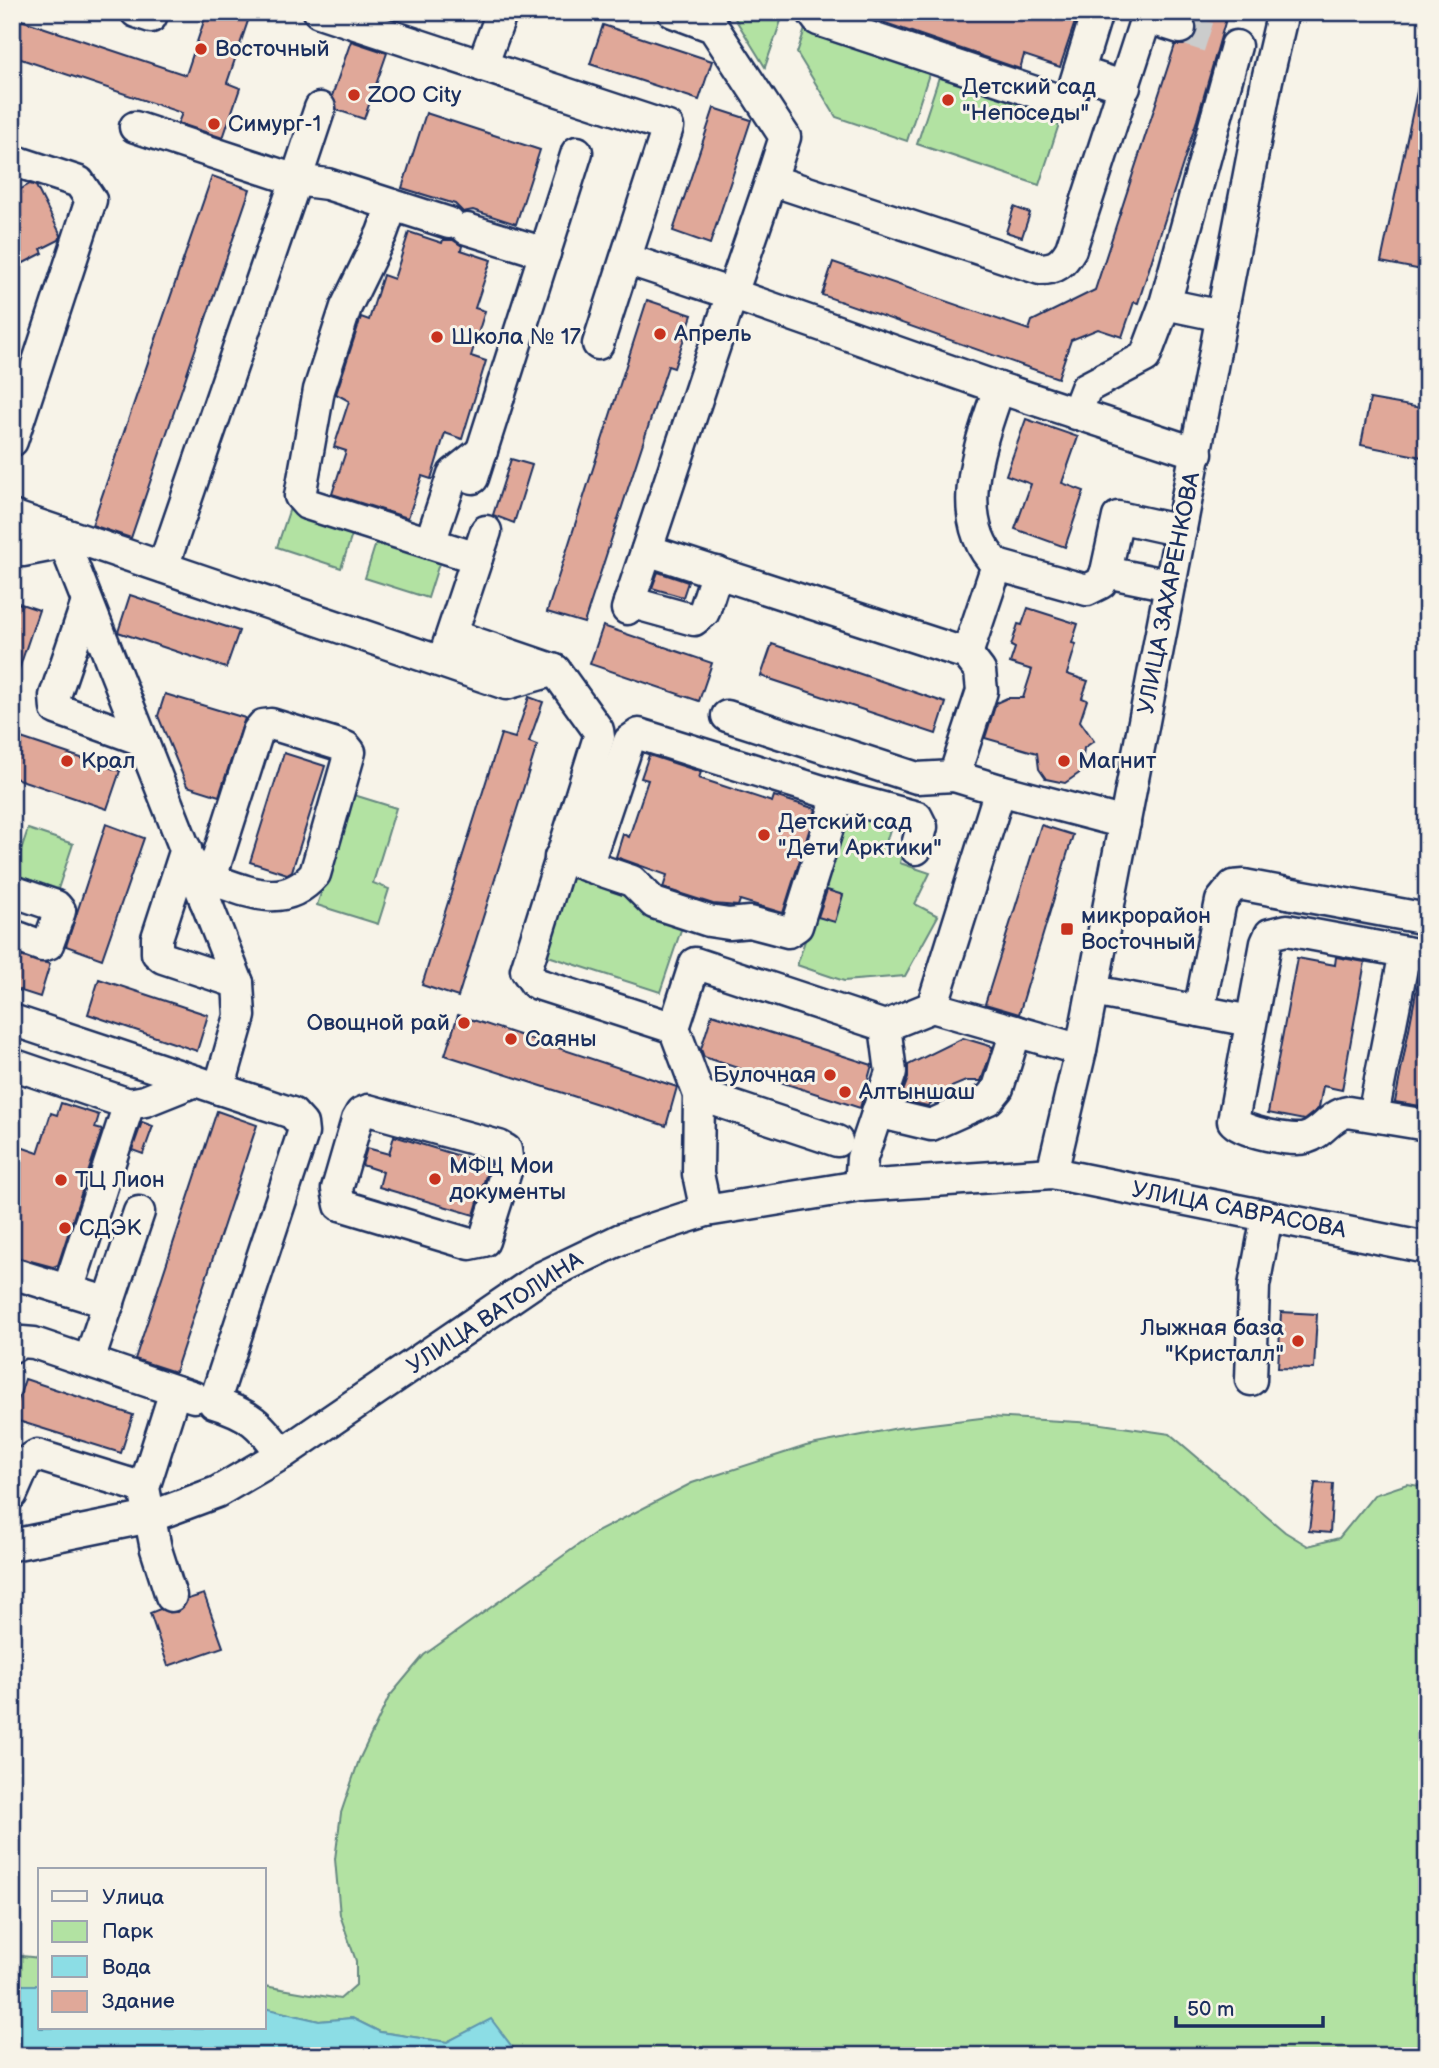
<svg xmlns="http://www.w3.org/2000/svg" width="1439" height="2068" viewBox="0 0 1439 2068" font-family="'Balsamiq Sans',sans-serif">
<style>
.green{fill:#b2e2a2;stroke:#668880;stroke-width:2}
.water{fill:#8cdde5;stroke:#5f97af;stroke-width:2}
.building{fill:#e0a899;stroke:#1b2f5e;stroke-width:2}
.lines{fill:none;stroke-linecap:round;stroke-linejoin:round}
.minor-tunnel{stroke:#cbcccc;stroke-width:30;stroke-dasharray:30 15;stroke-linecap:butt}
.minor-casing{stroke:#1b2f5e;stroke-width:35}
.minor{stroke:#f7f3e8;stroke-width:30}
.poi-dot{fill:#c8321e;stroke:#f7f3e8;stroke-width:2.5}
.labels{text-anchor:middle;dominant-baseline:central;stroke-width:6;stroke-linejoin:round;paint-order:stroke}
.poi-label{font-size:23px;fill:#1b2f5e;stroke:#f7f3e8;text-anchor:start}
.street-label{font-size:23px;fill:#1b2f5e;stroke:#f7f3e8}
</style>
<rect width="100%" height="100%" fill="#f7f3e8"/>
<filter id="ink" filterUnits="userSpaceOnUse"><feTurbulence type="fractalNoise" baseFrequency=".0143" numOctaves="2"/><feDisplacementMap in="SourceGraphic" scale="14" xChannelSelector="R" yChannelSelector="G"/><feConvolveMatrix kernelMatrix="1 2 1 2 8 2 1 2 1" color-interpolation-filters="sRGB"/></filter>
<g filter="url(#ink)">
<!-- green -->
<g class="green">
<path d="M731,12H784L765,67Z"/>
<path d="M806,26L931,68L907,141L836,117L797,53Z"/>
<path d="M941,71L1063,112L1039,185L917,144Z"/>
<path d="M291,505L355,526L341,568L277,547Z"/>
<path d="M379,533L442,554L428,598L365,578Z"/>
<path d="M354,795L396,808L373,883L389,889L378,924L317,905Z"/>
<path d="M848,810L892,823L884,849L902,854L900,863L930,873L915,904L938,916L905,976L844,981L797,965Z"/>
<path d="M28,829L73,844L58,889L13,874Z"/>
<path d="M569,874L599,876L682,927L660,992L542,954Z"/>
<path d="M989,1417L1095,1423L1170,1434L1285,1532L1308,1546L1339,1538L1374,1495L1407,1484L1427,1487V2056H519L491,2020L447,2042L380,2032L352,2018L319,2021L264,2008V1986L340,1999L356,1985V1961L340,1915L335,1859L341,1813L359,1760L389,1697L424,1655L595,1533L692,1483L806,1446L898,1428Z"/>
<path d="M12,1955L40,1958V1985H12Z"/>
</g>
<!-- water -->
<path class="water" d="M12,1985H40V2028H264V2008L319,2021L352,2018L380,2032L447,2042L491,2019L519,2056H12Z"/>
<!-- building -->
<g class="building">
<path d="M207,12H251L227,83L240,88L223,138L178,123L182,113L12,56V17L186,75Z"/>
<path d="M853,12H1065L1077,16L1060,67L1024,55L1020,69Z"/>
<path d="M1189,12H1228L1197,120L1138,303L1134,302L1122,337L1098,329L1071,340L1058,378L822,295L833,262L1029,330L1032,321L1095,290L1175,45H1184L1196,34L1197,24Z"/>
<path d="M603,25L712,61L699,100L590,64Z"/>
<path d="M351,41L387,53L364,119L337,110L332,96Z"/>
<path d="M1420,77L1427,78V271L1381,262Z"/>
<path d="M714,108L751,120L710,244L673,231Z"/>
<path d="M426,113L540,150L516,224L473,210L463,212L455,204L402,188Z"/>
<path d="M212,176L250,189L131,538L92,525Z"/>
<path d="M30,184L36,186L61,235L59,240L41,249L43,253L12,269V194Z"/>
<path d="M1014,207L1030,213L1022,237L1006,232Z"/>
<path d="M409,232L442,243L443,240H453L462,246L461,250L491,260L475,308L485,311L471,356L486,361L462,439L445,433L431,479L422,476L408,518L332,494L346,451L334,447L349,401L336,394L361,317L369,320L383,275L394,279Z"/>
<path d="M647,300L692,315L674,368L668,366L584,623L547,612Z"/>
<path d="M1370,399L1427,409V458L1361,445Z"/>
<path d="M1026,419L1078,437L1062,483L1084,491L1065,547L1015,529L1031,484L1006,475Z"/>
<path d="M511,459L532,465L514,523L493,515Z"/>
<path d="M658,572L688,582L683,597L652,588Z"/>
<path d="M130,595L239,631L226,668L118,632Z"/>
<path d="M12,601L39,610L15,681H12Z"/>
<path d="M1028,608L1078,624L1072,643L1076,644L1067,674L1088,681L1082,698L1087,700L1080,721L1094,741L1084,748L1081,772L1065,783L1046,779L1039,769L1037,753L985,738L996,703L1007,698H1023L1032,670L1010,663L1015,648L1011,646L1018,624L1022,625Z"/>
<path d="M603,626L712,663L699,701L590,664Z"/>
<path d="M772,644L946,703L936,734L761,676Z"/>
<path d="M165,694L245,718L219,796L187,786L158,716Z"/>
<path d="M529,697L543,702L529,742L537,745L458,997L422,985L501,734L515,738Z"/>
<path d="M12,735L120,771L107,809L12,777Z"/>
<path d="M284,753L325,766L292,871L287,874L250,862Z"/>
<path d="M649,755L701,772L699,778L772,802L774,796L816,809L783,913L740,900L738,906L713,904L663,888L667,875L616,857L623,834L629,837L648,780L641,778Z"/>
<path d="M106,824L144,838L102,959L66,946Z"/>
<path d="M1041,825L1073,835L1019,1014L985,1004Z"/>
<path d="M827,890L843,895L835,922L818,917Z"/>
<path d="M12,954L50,964L40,997L12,988Z"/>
<path d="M1336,957L1365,962L1342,1090L1323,1086L1319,1108L1304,1120L1268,1113L1297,958L1335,965Z"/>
<path d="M1419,977L1427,978V1107L1395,1102Z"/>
<path d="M99,979L208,1015L197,1051L88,1014Z"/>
<path d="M712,1014L872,1065L860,1108L704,1057L701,1049Z"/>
<path d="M458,1015L677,1087L666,1126L445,1055Z"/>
<path d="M963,1038L993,1047L981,1081H966L944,1090L928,1106L900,1100L908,1078V1065Z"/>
<path d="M61,1103L99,1115L95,1128L102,1130L58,1265L53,1267L12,1256V1144L38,1153L51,1113L57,1115Z"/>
<path d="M217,1111L257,1125L175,1372L135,1359Z"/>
<path d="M142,1122L153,1126L143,1154L132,1150Z"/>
<path d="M394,1136L473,1160L474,1157L490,1162L474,1215L379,1187L383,1172L362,1165L367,1148L389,1154Z"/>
<path d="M1281,1312L1317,1314L1314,1369L1278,1368Z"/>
<path d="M25,1379L133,1415L121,1453L12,1419Z"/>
<path d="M1315,1483L1333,1484L1330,1533L1309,1531Z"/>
<path d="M204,1594L223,1647L168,1666L150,1613L160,1609L177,1612L188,1599Z"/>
</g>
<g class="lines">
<!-- minor-tunnel -->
<path class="minor-tunnel" d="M1180,28L1223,42"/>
<defs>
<g id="minor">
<path d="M136,12L151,17L153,12"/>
<path d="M319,12L668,127L598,344"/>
<path d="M673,12L713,27L785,137L771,180"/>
<path d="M812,12L818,20L1059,100L1069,96L1073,90L1097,12"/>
<path d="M1148,18L1180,28"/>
<path d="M482,66L502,12"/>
<path d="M1079,72L1125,87"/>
<path d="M135,127L296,180L320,108"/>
<path d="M12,160L79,182L91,200L12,441"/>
<path d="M392,205L382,233L346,307L319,390L300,496L307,504L477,558"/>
<path d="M467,229L545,253"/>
<path d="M626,259L732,294L771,180L1040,269C1056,269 1063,263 1071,249L1148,12"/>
<path d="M1165,304L1236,46"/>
<path d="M1076,414L1086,388L1145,357L1165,304L1222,316"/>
<path d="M473,478L577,152"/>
<path d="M12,516L506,684L555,670"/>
<path d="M60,532L238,983L240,1016L219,1089"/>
<path d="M430,543L453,474L482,451"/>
<path d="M12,550L23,551L64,543"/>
<path d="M647,550L967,654L980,671L982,691L954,776L1000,790"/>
<path d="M997,565C950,519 981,441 999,388"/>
<path d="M163,567L296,180L327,184L449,223"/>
<path d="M1106,572L1118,517L1181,531"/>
<path d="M87,602L55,696L56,709L142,740"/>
<path d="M629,602L694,620L704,612L717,572"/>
<path d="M627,609L732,294L999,388L1197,453"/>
<path d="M452,635L555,670L598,730L599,737L526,970L535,983L674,1028L699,1095L698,1174L706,1211"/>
<path d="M445,654L486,531"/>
<path d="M967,654L997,565L1087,590L1101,583L1106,572L1170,585"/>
<path d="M727,716L917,778L954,776"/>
<path d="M838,796L917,817L922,827L916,849"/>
<path d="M186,849L157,938V953L163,958L238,983"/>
<path d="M560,857L570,860L632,881L654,903L709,921L729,924L750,922L788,932L797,926L838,796L639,734L629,741L587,866"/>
<path d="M195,874C239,886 280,915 315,874L350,752L346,747L271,724L263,725L258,731L211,878L205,900"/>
<path d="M12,891L56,906L60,911L48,944L42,946L12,935"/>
<path d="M1427,956L1287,930L1270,934L1266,943L1233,1121C1241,1132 1293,1142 1306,1138C1323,1133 1330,1115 1348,1112L1427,1125"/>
<path d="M1093,991L1199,1011L1221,901L1233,886L1244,885L1427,919"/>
<path d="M932,1007L1081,1050"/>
<path d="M1199,1011L1250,1021"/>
<path d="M12,1020L292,1113L302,1124L303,1133L214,1403C250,1414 260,1424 282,1454"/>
<path d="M674,1028L695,963L885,1026L932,1007L1000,790L1125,823"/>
<path d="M12,1064L129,1104L145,1101L195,1081"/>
<path d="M699,1095L837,1141"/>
<path d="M368,1110L499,1146L506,1150L508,1165L484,1241L470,1244L340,1205L337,1189L357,1120L361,1113Z"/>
<path d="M877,1112L931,1125L989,1099L998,1088L1016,1031"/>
<path d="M1373,1115L1405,952"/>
<path d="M1052,1173L1081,1050L1267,80L1283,12"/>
<path d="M860,1186L862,1158L891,1072L885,1026"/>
<path d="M12,1273L109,1303"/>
<path d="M68,1290L129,1104"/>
<path d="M12,1347L22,1342L34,1343L194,1397"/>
<path d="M89,1361L139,1212"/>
<path d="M1251,1380L1254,1286L1267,1216"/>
<path d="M12,1494L26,1462L37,1455L144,1488"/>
<path d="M12,1545L150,1517L217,1492L282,1454L540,1278L621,1239L706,1211L860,1186L1052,1173L1427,1248"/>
<path d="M171,1596L156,1549L144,1488L175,1391"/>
</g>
</defs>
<!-- minor casing -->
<use href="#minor" class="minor-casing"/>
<!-- minor -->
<use href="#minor" class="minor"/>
</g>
</g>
<!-- markers -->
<g class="poi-dot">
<circle cx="201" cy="49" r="7"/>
<circle cx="354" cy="95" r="7"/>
<circle cx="948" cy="100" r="7"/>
<circle cx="214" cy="124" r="7"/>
<circle cx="660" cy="334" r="7"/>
<circle cx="437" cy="337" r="7"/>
<circle cx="67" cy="761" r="7"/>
<circle cx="1064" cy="761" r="7"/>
<circle cx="764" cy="835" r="7"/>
<rect x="1060" y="922" width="14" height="14" rx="3.5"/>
<circle cx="464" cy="1023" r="7"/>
<circle cx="511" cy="1039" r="7"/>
<circle cx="830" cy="1075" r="7"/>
<circle cx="845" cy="1092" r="7"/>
<circle cx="435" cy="1179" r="7"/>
<circle cx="61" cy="1180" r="7"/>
<circle cx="65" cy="1228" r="7"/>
<circle cx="1298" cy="1341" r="7"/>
</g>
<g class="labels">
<!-- poi labels -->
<g class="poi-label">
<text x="215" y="49">Восточный</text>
<text x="962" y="87">Детский сад<tspan x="962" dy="26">"Непоседы"</tspan></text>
<text x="368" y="95">ZOO City</text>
<text x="228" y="124">Симург-1</text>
<text x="674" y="334">Апрель</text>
<text x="451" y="337">Школа № 17</text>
<text x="81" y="761">Крал</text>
<text x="1078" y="761">Магнит</text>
<text x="778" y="822">Детский сад<tspan x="778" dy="26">"Дети Арктики"</tspan></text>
<text x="1081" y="916">микрорайон<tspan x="1081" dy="26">Восточный</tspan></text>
<text x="450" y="1023" text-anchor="end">Овощной рай</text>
<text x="525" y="1039">Саяны</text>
<text x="816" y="1075" text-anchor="end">Булочная</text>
<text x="859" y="1092">Алтыншаш</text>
<text x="449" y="1166">МФЦ Мои<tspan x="449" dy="26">документы</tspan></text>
<text x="75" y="1180">ТЦ Лион</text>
<text x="79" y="1228">СДЭК</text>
<text x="1284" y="1328" text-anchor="end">Лыжная база<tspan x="1284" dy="26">"Кристалл"</tspan></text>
</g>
<!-- street labels -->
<g class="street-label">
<text transform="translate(1169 593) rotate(-79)">УЛИЦА ЗАХАРЕНКОВА</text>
<text transform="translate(1239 1210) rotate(11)">УЛИЦА САВРАСОВА</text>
<text transform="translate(495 1313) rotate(-33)">УЛИЦА ВАТОЛИНА</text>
</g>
</g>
<!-- margin -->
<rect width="1439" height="2068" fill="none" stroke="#f7f3e8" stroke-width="42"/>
<rect x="21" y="21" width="1397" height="2026" fill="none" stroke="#1b2f5e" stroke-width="2.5" filter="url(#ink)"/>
<!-- legend -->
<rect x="38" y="1868" width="228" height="161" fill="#f7f3e8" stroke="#9fa5b1" stroke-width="2"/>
<rect x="52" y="1891" width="35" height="10" fill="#f7f3e8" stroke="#9fa5b1" stroke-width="2"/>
<text x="102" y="1904" font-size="21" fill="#1b2f5e">Улица</text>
<rect x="52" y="1921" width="35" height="21" fill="#b2e2a2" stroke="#9fa5b1" stroke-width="2"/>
<text x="102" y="1938" font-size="21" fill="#1b2f5e">Парк</text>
<rect x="52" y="1956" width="35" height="21" fill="#8cdde5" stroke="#9fa5b1" stroke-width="2"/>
<text x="102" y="1974" font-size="21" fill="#1b2f5e">Вода</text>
<rect x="52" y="1991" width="35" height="21" fill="#e0a899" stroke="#9fa5b1" stroke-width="2"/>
<text x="102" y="2008" font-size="21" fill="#1b2f5e">Здание</text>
<!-- scale -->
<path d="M1176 2016v10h147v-10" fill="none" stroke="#1b2f5e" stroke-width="3.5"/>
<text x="1187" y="2016" font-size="21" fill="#1b2f5e" stroke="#f7f3e8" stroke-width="5" paint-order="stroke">50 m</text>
</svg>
